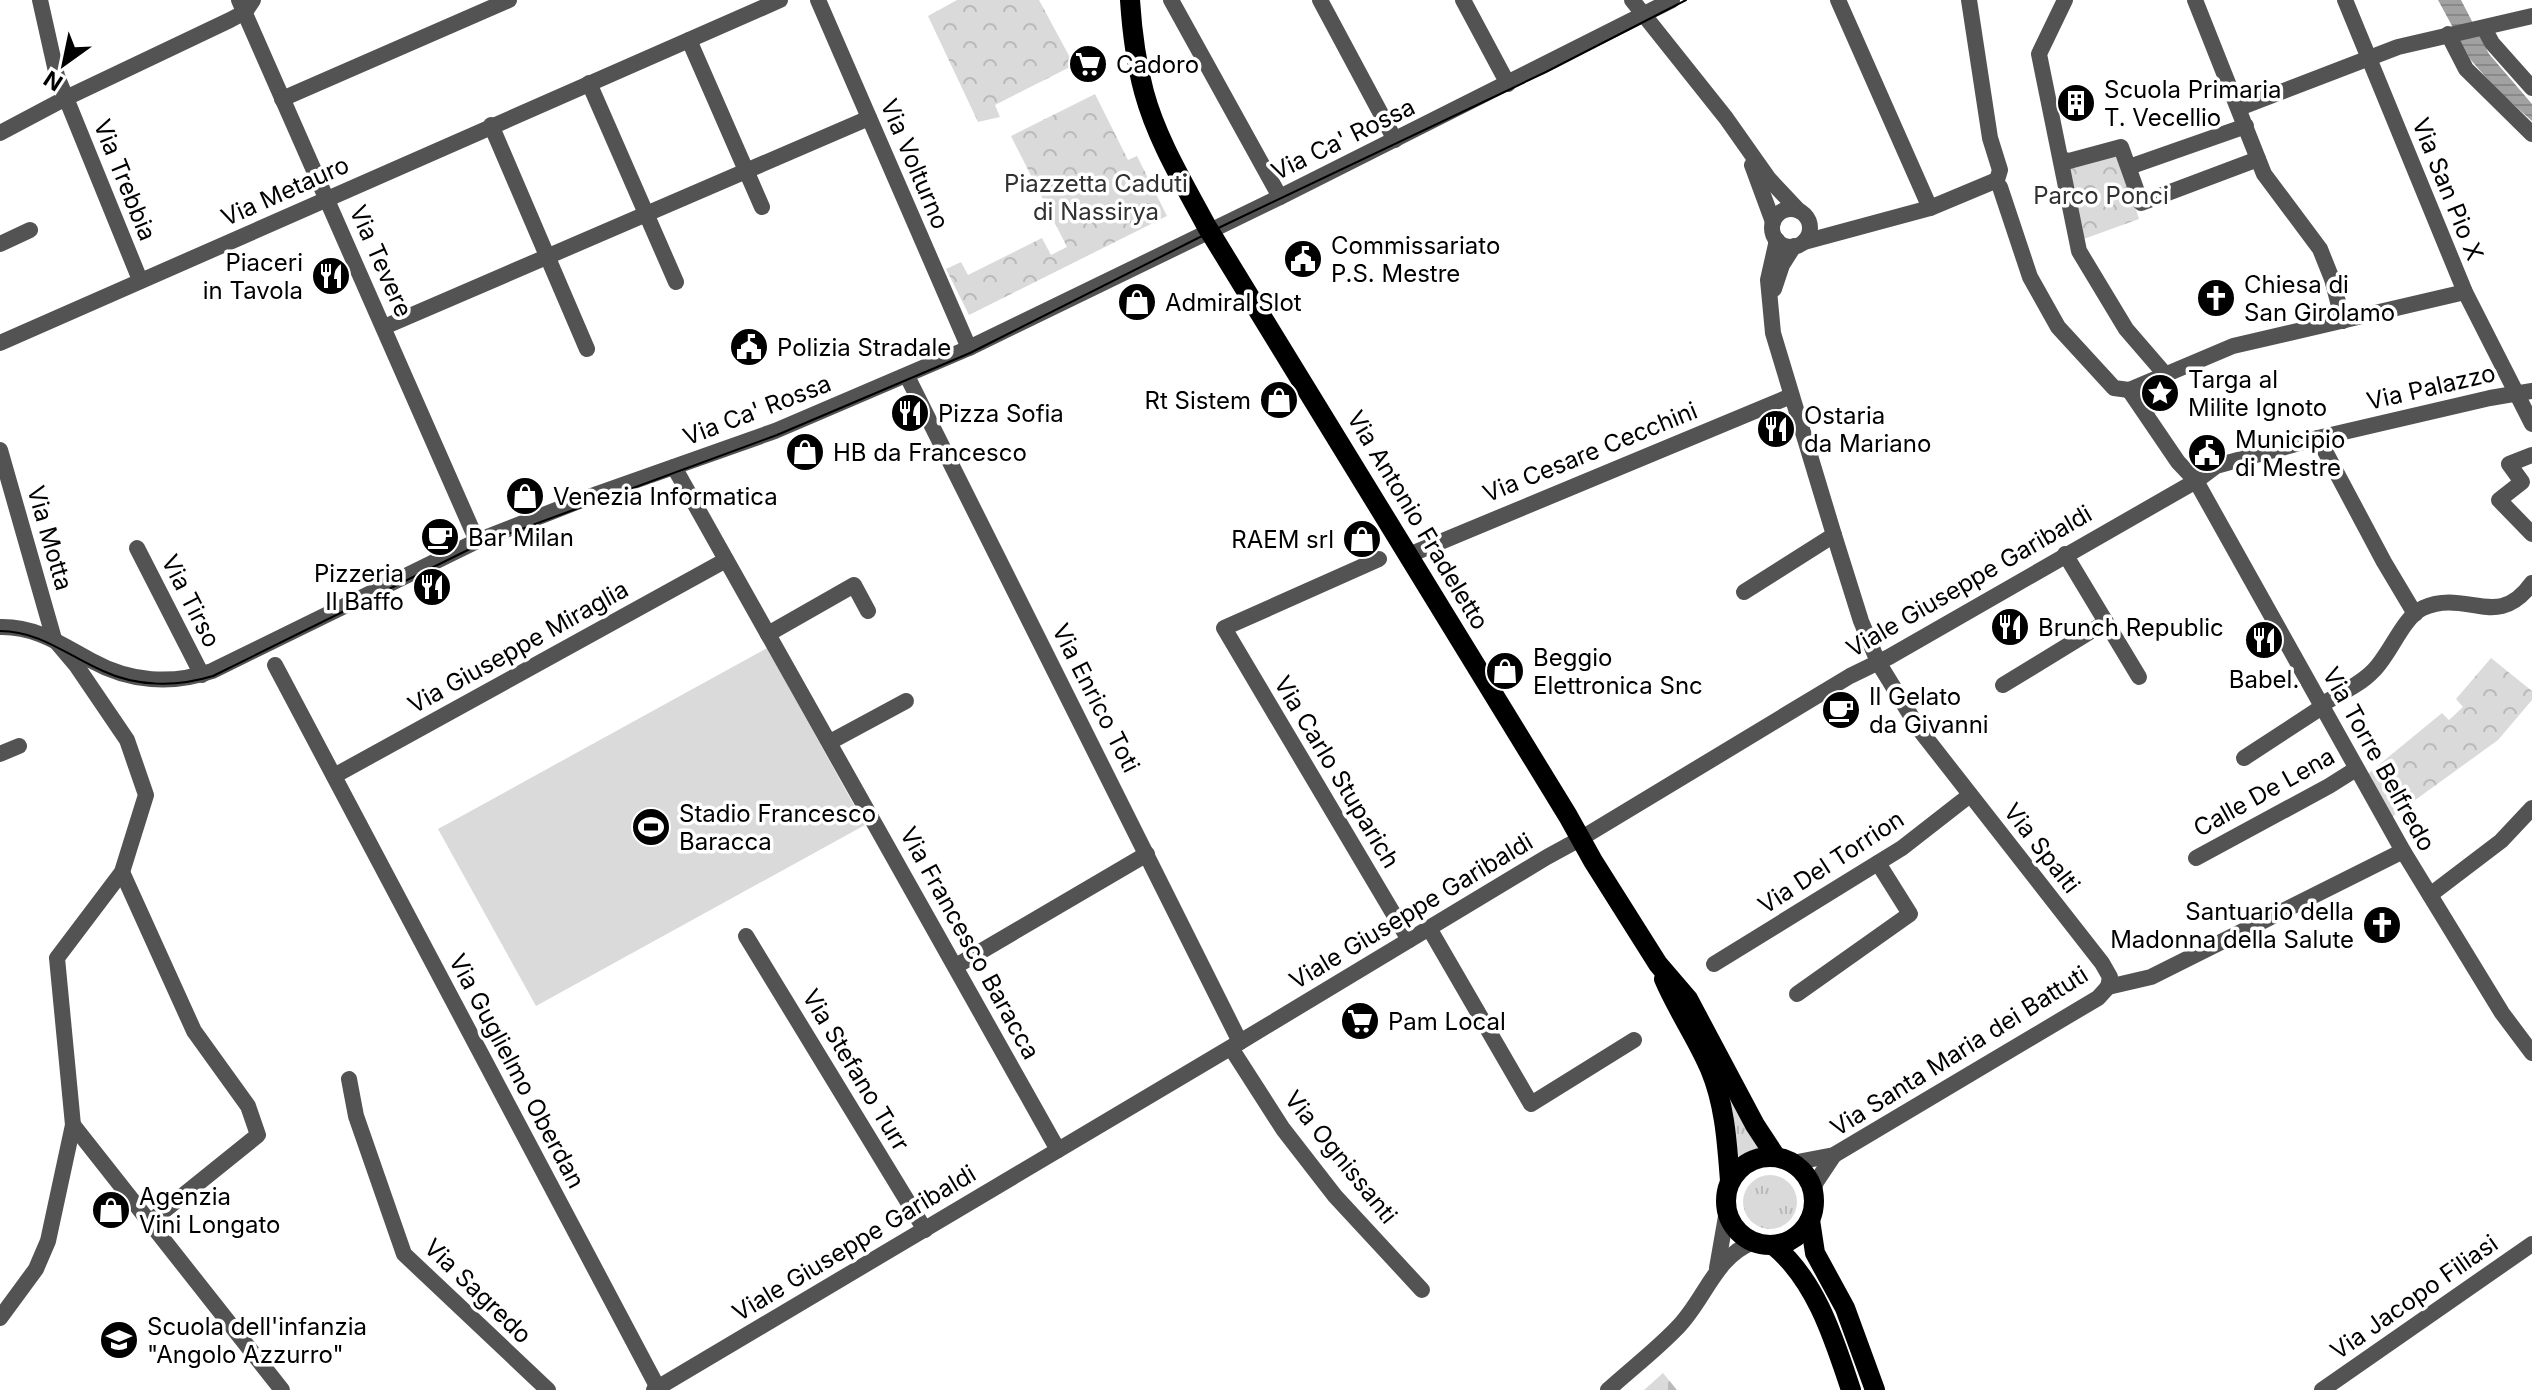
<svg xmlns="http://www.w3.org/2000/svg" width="2532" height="1390" viewBox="0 0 2532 1390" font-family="Inter,sans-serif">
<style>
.grass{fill:url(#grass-tufts)}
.cemetery{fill:url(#cemetery-stones)}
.park{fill:url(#park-crowns)}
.garden{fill:#dadada}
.water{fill:url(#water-rules)}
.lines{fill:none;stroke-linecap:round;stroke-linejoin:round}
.minor{stroke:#535353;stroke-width:16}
.major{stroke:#000;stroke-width:20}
.tram{stroke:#000;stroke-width:2}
.labels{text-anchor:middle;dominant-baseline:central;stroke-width:7;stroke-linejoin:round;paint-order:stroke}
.poi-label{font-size:24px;fill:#000;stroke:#fff;text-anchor:start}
.street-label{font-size:24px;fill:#000;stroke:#fff}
.park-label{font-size:24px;fill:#313131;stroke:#fff}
</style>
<defs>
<pattern id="grass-tufts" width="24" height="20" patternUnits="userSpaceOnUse" patternTransform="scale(2)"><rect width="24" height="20" fill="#dadada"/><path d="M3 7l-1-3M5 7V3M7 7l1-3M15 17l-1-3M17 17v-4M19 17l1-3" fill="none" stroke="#b9b9b9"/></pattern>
<pattern id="cemetery-stones" width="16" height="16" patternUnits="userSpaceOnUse" patternTransform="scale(2)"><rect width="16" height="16" fill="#dadada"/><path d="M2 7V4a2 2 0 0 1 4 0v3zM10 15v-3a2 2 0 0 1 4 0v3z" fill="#b9b9b9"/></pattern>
<pattern id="park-crowns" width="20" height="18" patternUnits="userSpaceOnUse" patternTransform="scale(2)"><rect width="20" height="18" fill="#dadada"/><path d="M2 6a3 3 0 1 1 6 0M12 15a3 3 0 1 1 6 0" fill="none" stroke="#b9b9b9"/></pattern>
<pattern id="water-rules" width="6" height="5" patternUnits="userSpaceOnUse" patternTransform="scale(2)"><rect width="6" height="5" fill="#a1a1a1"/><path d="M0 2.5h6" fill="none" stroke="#898989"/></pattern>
</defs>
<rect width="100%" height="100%" fill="#fff"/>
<!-- grass -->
<g class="grass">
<path d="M1726,1091L1762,1150L1751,1151L1739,1159Z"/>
<circle cx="1770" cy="1202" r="27"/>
</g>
<!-- cemetery -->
<path class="cemetery" d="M1663,1373L1677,1390H1644Z"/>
<!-- park -->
<g class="park">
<path d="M957,0H1039L1074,65L995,105L1000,117L978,122L928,16Z"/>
<path d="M1095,94L1128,160L1137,156L1167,216L969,315L946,269L961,262L968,275L1042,238L1051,255L1067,247L1011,136Z"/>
<path d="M2117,153L2139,219L2081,240L2066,167Z"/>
<path d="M2164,387L2169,405L2155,414L2143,395Z"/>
<path d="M2491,658L2532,691V700L2498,740L2389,819L2364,777L2442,713L2449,720L2463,707L2456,699Z"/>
</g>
<!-- garden -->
<path class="garden" d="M767,648L865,825L536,1006L438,829Z"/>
<!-- water -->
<path class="water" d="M2438,0H2461L2489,54L2532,104V121L2496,89L2470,59Z"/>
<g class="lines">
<!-- minor -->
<g class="minor">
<path d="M239,0L477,541"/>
<path d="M818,0L969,348"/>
<path d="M1171,0L1280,197"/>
<path d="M1320,0L1395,140"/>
<path d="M1463,0L1508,84"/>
<path d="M1632,0L1726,118L1769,179L1799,211"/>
<path d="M1838,0L1930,208"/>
<path d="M2065,0L2039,54L2079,251L2126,329L2164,373"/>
<path d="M2195,0L2264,174L2320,249L2332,279L2343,321"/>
<path d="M2345,0L2465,292L2532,424"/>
<path d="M2484,28L2492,43L2532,88"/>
<path d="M2448,34L2466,69L2532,134"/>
<path d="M689,40L762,207"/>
<path d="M589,83L676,282"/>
<path d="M282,99L509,0"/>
<path d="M2239,108L2398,47L2532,16"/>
<path d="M491,125L587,349"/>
<path d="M0,133L66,98L57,76L40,0"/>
<path d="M2061,159L2069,161L2121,147L2141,203L2258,159"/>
<path d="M1752,165L1773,222"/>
<path d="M2129,167L2246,126"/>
<path d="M2000,187L2030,277L2058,327L2114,388L2129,390"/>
<circle cx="1791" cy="228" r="19"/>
<path d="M1777,240L1768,280L1773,333L1834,535L1861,621L1878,662L1919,729L2102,963L2110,977L2108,987"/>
<path d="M1804,242L1930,208L1997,180L2000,170L1990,138L1969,0"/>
<path d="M0,244L30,230"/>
<path d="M140,280L66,98L230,20L245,12L253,0"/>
<path d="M1774,289L1782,265L1794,246"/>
<path d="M384,327L869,118"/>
<path d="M0,343L780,0"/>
<path d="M907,376L1240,1042"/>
<path d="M2129,390L2178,462L2196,481L2403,851L2502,1013L2532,1053"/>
<path d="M2129,390L2233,346L2465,292"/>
<path d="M2318,438L2384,562L2415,614"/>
<path d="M0,450L54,639L76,665L127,740L146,795L122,872L57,958L73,1125L48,1241L36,1269L0,1318"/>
<path d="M2532,455L2509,464L2522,482L2499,500L2532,534"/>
<path d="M674,467L1058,1150"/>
<path d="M137,548L202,675"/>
<path d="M2065,554L2139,677"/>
<path d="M1409,555L1791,396"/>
<path d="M1379,559L1224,628L1409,940"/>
<path d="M1744,592L1834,535"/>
<path d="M0,627C36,626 62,645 92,661C130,682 172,685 212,671L477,541L597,494L775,431L969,348L1280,197L1672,0"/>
<path d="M768,634L854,585L868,611"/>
<path d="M275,665L658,1388"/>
<path d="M2003,685L2106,622"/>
<path d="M2321,705C2337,695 2360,685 2373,671C2390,655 2403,617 2423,608C2467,588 2497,632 2532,583"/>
<path d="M830,742L906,701"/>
<path d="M0,754L19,746"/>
<path d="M2244,758L2322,707"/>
<path d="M334,776L726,560"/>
<path d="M2196,858L2329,786L2356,769"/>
<path d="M122,872L194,1031L248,1106L258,1135L150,1222"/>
<path d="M2430,895L2501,841L2532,808"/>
<path d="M1429,928L1531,1104L1634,1040"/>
<path d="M746,936L925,1230"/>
<path d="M1714,964L1902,848L1970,795"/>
<path d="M956,966L1147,854"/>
<path d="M2108,987L2151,977L2403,851"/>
<path d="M1797,994L1910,914L1878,863"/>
<path d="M1231,1048L1283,1129L1335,1196L1422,1290"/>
<path d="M349,1079L356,1116L404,1254L548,1390"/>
<path d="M73,1125L282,1390"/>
<path d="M1792,1163L1834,1155L2098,998L2108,987"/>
<path d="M1813,1193L1816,1182L1834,1155"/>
<path d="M1717,1268L1727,1211"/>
<path d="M654,1390L1240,1042L1547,857L1580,839L1850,676L1889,657L2196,481L2216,466L2318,438L2490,398L2532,391"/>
<path d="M1608,1390C1631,1369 1656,1350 1677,1328C1705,1300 1715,1256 1754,1242"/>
<path d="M2322,1390L2532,1244"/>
</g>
<!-- major -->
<g class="major">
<path d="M1130,0C1132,31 1136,62 1144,92C1157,140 1184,184 1207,227L1568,816L1593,861L1658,964L1688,999L1755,1125L1776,1157"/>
<path d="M1664,979C1677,1010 1697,1038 1710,1069C1725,1105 1727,1143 1730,1181"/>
<circle cx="1770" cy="1201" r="44"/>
<path d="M1810,1220L1815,1253L1845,1308L1875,1390"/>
<path d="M1773,1245C1816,1280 1834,1339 1851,1390"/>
</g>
<!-- tram -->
<path class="tram" d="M0,631C40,631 68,656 103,671C137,687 177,687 213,676L478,545L777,435L970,353L1210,232L1546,72L1686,0"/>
</g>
<!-- icons -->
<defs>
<symbol id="supermarket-disc" viewBox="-11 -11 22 22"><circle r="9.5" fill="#000" stroke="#fff"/><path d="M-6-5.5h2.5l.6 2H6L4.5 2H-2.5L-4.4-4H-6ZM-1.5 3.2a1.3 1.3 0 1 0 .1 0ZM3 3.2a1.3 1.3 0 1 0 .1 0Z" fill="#fff"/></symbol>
<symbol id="building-disc" viewBox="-11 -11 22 22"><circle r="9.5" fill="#000" stroke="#fff"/><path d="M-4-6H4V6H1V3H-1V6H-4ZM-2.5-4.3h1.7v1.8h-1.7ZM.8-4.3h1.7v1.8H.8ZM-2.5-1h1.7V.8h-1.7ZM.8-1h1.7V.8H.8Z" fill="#fff"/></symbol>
<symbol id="civic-disc" viewBox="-11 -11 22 22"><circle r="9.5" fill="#000" stroke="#fff"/><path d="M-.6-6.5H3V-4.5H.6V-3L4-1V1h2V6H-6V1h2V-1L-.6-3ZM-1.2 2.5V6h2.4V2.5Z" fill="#fff"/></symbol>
<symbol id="restaurant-disc" viewBox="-11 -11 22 22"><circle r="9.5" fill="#000" stroke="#fff"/><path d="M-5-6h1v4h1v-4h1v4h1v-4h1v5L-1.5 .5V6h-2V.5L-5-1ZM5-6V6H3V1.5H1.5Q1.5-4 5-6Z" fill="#fff"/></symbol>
<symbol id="church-disc" viewBox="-11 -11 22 22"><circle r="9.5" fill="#000" stroke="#fff"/><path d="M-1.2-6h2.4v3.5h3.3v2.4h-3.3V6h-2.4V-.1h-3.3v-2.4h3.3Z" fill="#fff"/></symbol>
<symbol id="shop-disc" viewBox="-11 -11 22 22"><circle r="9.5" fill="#000" stroke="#fff"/><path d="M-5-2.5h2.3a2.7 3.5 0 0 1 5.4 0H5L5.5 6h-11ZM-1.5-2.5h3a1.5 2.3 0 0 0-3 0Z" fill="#fff"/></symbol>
<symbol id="sight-disc" viewBox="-11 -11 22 22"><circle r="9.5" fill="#000" stroke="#fff"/><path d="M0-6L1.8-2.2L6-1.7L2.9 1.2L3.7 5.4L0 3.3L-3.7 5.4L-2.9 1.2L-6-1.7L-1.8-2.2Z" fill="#fff"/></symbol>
<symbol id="cafe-disc" viewBox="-11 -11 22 22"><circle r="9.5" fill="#000" stroke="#fff"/><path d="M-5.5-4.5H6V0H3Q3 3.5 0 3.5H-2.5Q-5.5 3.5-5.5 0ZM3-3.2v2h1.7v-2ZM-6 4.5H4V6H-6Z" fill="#fff"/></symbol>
<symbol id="stadium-disc" viewBox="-11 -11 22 22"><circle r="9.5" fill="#000" stroke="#fff"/><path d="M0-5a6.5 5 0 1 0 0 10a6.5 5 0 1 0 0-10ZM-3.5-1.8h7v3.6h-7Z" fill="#fff"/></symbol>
<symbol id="school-disc" viewBox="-11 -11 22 22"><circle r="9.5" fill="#000" stroke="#fff"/><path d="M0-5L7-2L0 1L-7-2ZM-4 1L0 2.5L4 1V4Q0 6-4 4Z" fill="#fff"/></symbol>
</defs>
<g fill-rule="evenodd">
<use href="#supermarket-disc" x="1066" y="42" width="44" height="44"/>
<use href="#building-disc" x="2054" y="81" width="44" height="44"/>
<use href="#civic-disc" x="1281" y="237" width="44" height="44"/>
<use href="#restaurant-disc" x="309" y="254" width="44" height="44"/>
<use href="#church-disc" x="2194" y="276" width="44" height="44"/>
<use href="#shop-disc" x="1115" y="280" width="44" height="44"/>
<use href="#civic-disc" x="727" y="325" width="44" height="44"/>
<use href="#sight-disc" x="2138" y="371" width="44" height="44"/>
<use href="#shop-disc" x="1257" y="378" width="44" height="44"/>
<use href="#restaurant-disc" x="888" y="391" width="44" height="44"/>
<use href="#restaurant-disc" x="1754" y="407" width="44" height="44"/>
<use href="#shop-disc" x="783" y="430" width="44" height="44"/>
<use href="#civic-disc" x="2185" y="431" width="44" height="44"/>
<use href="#shop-disc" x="503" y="474" width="44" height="44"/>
<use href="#cafe-disc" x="418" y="515" width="44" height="44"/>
<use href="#shop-disc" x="1340" y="517" width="44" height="44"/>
<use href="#restaurant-disc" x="410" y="565" width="44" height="44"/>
<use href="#restaurant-disc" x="1988" y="605" width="44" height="44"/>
<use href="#restaurant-disc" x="2242" y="618" width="44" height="44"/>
<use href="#shop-disc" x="1483" y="649" width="44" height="44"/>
<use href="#cafe-disc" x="1819" y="688" width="44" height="44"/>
<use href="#stadium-disc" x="629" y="805" width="44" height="44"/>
<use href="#church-disc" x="2360" y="903" width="44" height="44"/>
<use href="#supermarket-disc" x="1338" y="999" width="44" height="44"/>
<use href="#shop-disc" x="89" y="1188" width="44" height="44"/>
<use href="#school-disc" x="97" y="1318" width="44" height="44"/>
</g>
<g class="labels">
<!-- poi labels -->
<g class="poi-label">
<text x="1116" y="64">Cadoro</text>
<text x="2104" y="89">Scuola Primaria<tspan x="2104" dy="28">T. Vecellio</tspan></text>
<text x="1331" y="245">Commissariato<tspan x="1331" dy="28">P.S. Mestre</tspan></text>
<text x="303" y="262" text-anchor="end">Piaceri<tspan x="303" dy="28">in Tavola</tspan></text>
<text x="2244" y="284">Chiesa di<tspan x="2244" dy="28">San Girolamo</tspan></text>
<text x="1165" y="302">Admiral Slot</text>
<text x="777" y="347">Polizia Stradale</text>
<text x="2188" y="379">Targa al<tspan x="2188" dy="28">Milite Ignoto</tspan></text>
<text x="1251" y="400" text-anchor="end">Rt Sistem</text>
<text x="938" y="413">Pizza Sofia</text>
<text x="1804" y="415">Ostaria<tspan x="1804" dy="28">da Mariano</tspan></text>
<text x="2235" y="439">Municipio<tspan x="2235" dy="28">di Mestre</tspan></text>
<text x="833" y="452">HB da Francesco</text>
<text x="553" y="496">Venezia Informatica</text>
<text x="468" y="537">Bar Milan</text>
<text x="1334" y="539" text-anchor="end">RAEM srl</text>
<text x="404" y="573" text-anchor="end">Pizzeria<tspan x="404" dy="28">Il Baffo</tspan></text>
<text x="2038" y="627">Brunch Republic</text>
<text x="1533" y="657">Beggio<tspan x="1533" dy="28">Elettronica Snc</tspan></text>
<text x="2264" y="679" text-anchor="middle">Babel.</text>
<text x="1869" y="696">Il Gelato<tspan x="1869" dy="28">da Givanni</tspan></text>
<text x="679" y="813">Stadio Francesco<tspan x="679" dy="28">Baracca</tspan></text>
<text x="2354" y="911" text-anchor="end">Santuario della<tspan x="2354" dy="28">Madonna della Salute</tspan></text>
<text x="1388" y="1021">Pam Local</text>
<text x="139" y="1196">Agenzia<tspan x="139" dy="28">Vini Longato</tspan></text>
<text x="147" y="1326">Scuola dell'infanzia<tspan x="147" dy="28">"Angolo Azzurro"</tspan></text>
</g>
<!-- street labels -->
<g class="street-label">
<text transform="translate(1343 139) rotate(-26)">Via Ca' Rossa</text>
<text transform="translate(915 164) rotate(67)">Via Volturno</text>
<text transform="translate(125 180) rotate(68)">Via Trebbia</text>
<text transform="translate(2448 189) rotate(68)">Via San Pio X</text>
<text transform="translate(285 191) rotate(-24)">Via Metauro</text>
<text transform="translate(381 261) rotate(66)">Via Tevere</text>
<text transform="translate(2431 387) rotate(-13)">Via Palazzo</text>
<text transform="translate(757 410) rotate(-21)">Via Ca' Rossa</text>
<text transform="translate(1590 452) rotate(-22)">Via Cesare Cecchini</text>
<text transform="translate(1418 520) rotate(59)">Via Antonio Fradeletto</text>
<text transform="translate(50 538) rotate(74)">Via Motta</text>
<text transform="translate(1969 581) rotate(-30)">Viale Giuseppe Garibaldi</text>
<text transform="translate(191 601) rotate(63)">Via Tirso</text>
<text transform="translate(518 647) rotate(-29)">Via Giuseppe Miraglia</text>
<text transform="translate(1096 698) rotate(63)">Via Enrico Toti</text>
<text transform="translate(2379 759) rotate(61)">Via Torre Belfredo</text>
<text transform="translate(1337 772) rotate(59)">Via Carlo Stuparich</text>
<text transform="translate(2264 792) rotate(-29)">Calle De Lena</text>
<text transform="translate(2042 848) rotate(52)">Via Spalti</text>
<text transform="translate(1831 862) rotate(-33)">Via Del Torrion</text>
<text transform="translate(1411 911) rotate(-31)">Viale Giuseppe Garibaldi</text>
<text transform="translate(970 943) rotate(61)">Via Francesco Baracca</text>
<text transform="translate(1959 1051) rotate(-32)">Via Santa Maria dei Battuti</text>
<text transform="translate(856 1070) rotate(59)">Via Stefano Turr</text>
<text transform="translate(517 1071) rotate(62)">Via Guglielmo Oberdan</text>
<text transform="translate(1341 1157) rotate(51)">Via Ognissanti</text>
<text transform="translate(854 1243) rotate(-31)">Viale Giuseppe Garibaldi</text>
<text transform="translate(478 1291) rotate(44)">Via Sagredo</text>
<text transform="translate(2414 1297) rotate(-35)">Via Jacopo Filiasi</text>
</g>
<!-- park labels -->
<g class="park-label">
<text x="1096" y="183">Piazzetta Caduti<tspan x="1096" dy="28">di Nassirya</tspan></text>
<text x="2101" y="195">Parco Ponci</text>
</g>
</g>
<!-- north arrow -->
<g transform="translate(64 64) rotate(213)" stroke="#ffffff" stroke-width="6" paint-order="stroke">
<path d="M0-6L14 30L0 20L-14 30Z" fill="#000000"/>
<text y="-12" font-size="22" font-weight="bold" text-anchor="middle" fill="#000000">N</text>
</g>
</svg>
